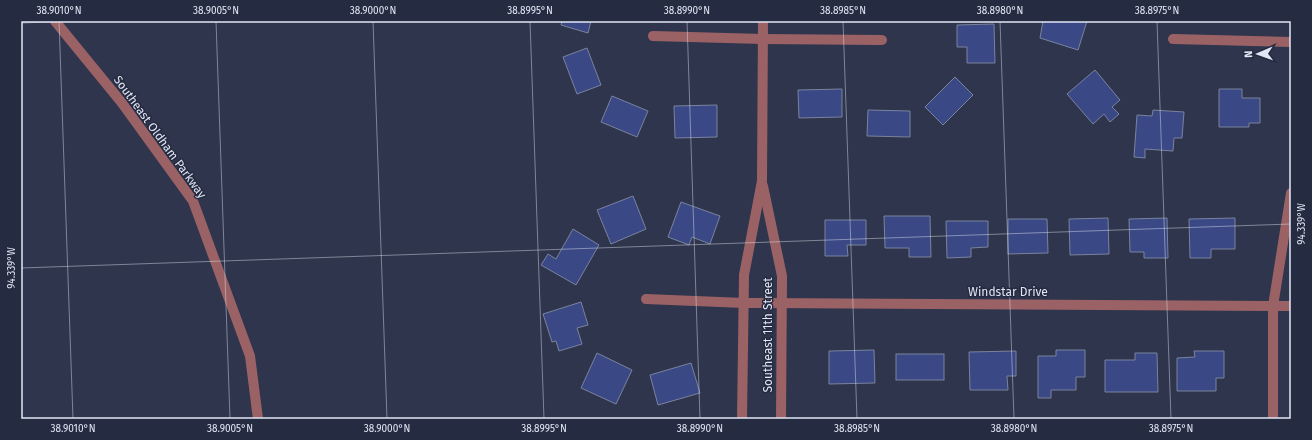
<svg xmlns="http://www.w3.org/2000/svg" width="1312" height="440" viewBox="0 0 1312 440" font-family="'Fira Sans',sans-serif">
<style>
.building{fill:#3a4986;stroke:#7a839d}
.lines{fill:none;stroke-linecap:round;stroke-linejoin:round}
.minor{stroke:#9b6266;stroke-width:10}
.ticks{fill:none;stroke:#e2e7f5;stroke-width:1;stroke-opacity:0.45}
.labels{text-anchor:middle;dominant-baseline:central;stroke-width:3;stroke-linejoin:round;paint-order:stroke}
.street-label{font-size:12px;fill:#e2e7f5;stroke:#252b41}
.neatline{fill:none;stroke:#e2e7f5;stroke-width:1.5}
.ticks-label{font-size:10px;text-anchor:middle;fill:#e2e7f5}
</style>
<rect width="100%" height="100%" fill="#2f354c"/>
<!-- building -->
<g class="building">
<path d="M562,21H591L588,33L561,25Z"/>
<path d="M1043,21H1087L1078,50L1040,38Z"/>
<path d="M994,24L995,63H967V47H957V25Z"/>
<path d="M587,48L601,85L577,94L563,57Z"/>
<path d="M1095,70L1120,100L1112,107L1119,114L1110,122L1104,114L1093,124L1067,94Z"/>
<path d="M955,77L973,95L943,125L925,107Z"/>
<path d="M842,89V117L799,118L798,90Z"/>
<path d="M1219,89H1242V98H1260V123H1249V127H1219Z"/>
<path d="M612,96L648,111L637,137L601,122Z"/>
<path d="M717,105V137L675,138L674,106Z"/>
<path d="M868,110L910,111V137L867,136Z"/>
<path d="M1153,110L1184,112L1182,138H1174L1173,151L1145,149V158L1134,157L1137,115L1152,116Z"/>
<path d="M633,196L646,229L611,244L597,210Z"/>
<path d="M681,202L720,216L710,244L692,237L689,245L668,237Z"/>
<path d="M884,216H930L931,257H909V248H885Z"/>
<path d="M1108,218L1109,254L1070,255L1069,219Z"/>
<path d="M1167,218L1168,258H1144V252H1130L1129,219Z"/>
<path d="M1235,218V249H1211V258H1190L1189,219Z"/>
<path d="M1008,219H1047L1048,253L1008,254Z"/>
<path d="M825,220H866V245H847L848,256H825Z"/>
<path d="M946,221H988V247L971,248V257L947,258Z"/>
<path d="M573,229L599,245L576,285L541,265L548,254L556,259Z"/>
<path d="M581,302L588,325L577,328L582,344L559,351L556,341L552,342L543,314Z"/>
<path d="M874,350L875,383L829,384V351Z"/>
<path d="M1056,350H1085V377H1076V390H1051V398H1038V356H1056Z"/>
<path d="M1016,351V376H1007L1008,390H970L969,352Z"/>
<path d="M1194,351H1224V378H1216V391H1177V358L1195,357Z"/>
<path d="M597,353L632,370L616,404L581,388Z"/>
<path d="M1135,353H1157L1158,392H1105V360H1135Z"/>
<rect x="896" y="354" width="48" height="26"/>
<path d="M691,363L700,393L658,405L650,375Z"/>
</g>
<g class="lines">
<!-- minor -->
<g class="minor">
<path d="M55,21L122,103L193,201L250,356L258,419"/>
<path d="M653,36L763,39L882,40"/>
<path d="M1173,39L1291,42"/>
<path d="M763,186L782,276L781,419"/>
<path d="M646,299L744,303L1291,306"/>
<path d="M742,419L744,275L762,181L763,21"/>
<path d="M1273,419V306L1291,193"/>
</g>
</g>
<!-- ticks -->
<path class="ticks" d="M59,21L73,419M216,21L230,419M373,21L387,419M530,21L544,419M687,21L700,419M843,21L857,419M1000,21L1014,419M1157,21L1171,419M21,23L75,21M21,268L1291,224"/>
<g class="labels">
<!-- street labels -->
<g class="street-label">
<text transform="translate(160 137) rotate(54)">Southeast Oldham Parkway</text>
<text x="1008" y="292">Windstar Drive</text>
<text transform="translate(768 335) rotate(-90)">Southeast 11th Street</text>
</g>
</g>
<!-- border -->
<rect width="1312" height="440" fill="none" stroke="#252b41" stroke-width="44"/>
<!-- north arrow -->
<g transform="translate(1258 54) rotate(268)" stroke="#252b41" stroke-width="3" paint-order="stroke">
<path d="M0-3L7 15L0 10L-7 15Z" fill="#e2e7f5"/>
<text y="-6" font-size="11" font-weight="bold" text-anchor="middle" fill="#e2e7f5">N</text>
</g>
<rect x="22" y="22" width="1268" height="396" class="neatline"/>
<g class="ticks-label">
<text x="59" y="14">38.9010°N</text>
<text x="216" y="14">38.9005°N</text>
<text x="373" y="14">38.9000°N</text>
<text x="530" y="14">38.8995°N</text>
<text x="687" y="14">38.8990°N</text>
<text x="843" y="14">38.8985°N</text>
<text x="1000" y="14">38.8980°N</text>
<text x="1157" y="14">38.8975°N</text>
<text transform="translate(1301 224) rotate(-90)" y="4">94.339°W</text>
<text transform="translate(11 268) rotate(-90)" y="4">94.339°W</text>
<text x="73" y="432">38.9010°N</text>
<text x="230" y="432">38.9005°N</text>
<text x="387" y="432">38.9000°N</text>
<text x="544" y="432">38.8995°N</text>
<text x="700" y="432">38.8990°N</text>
<text x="857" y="432">38.8985°N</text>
<text x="1014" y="432">38.8980°N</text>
<text x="1171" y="432">38.8975°N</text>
</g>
</svg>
